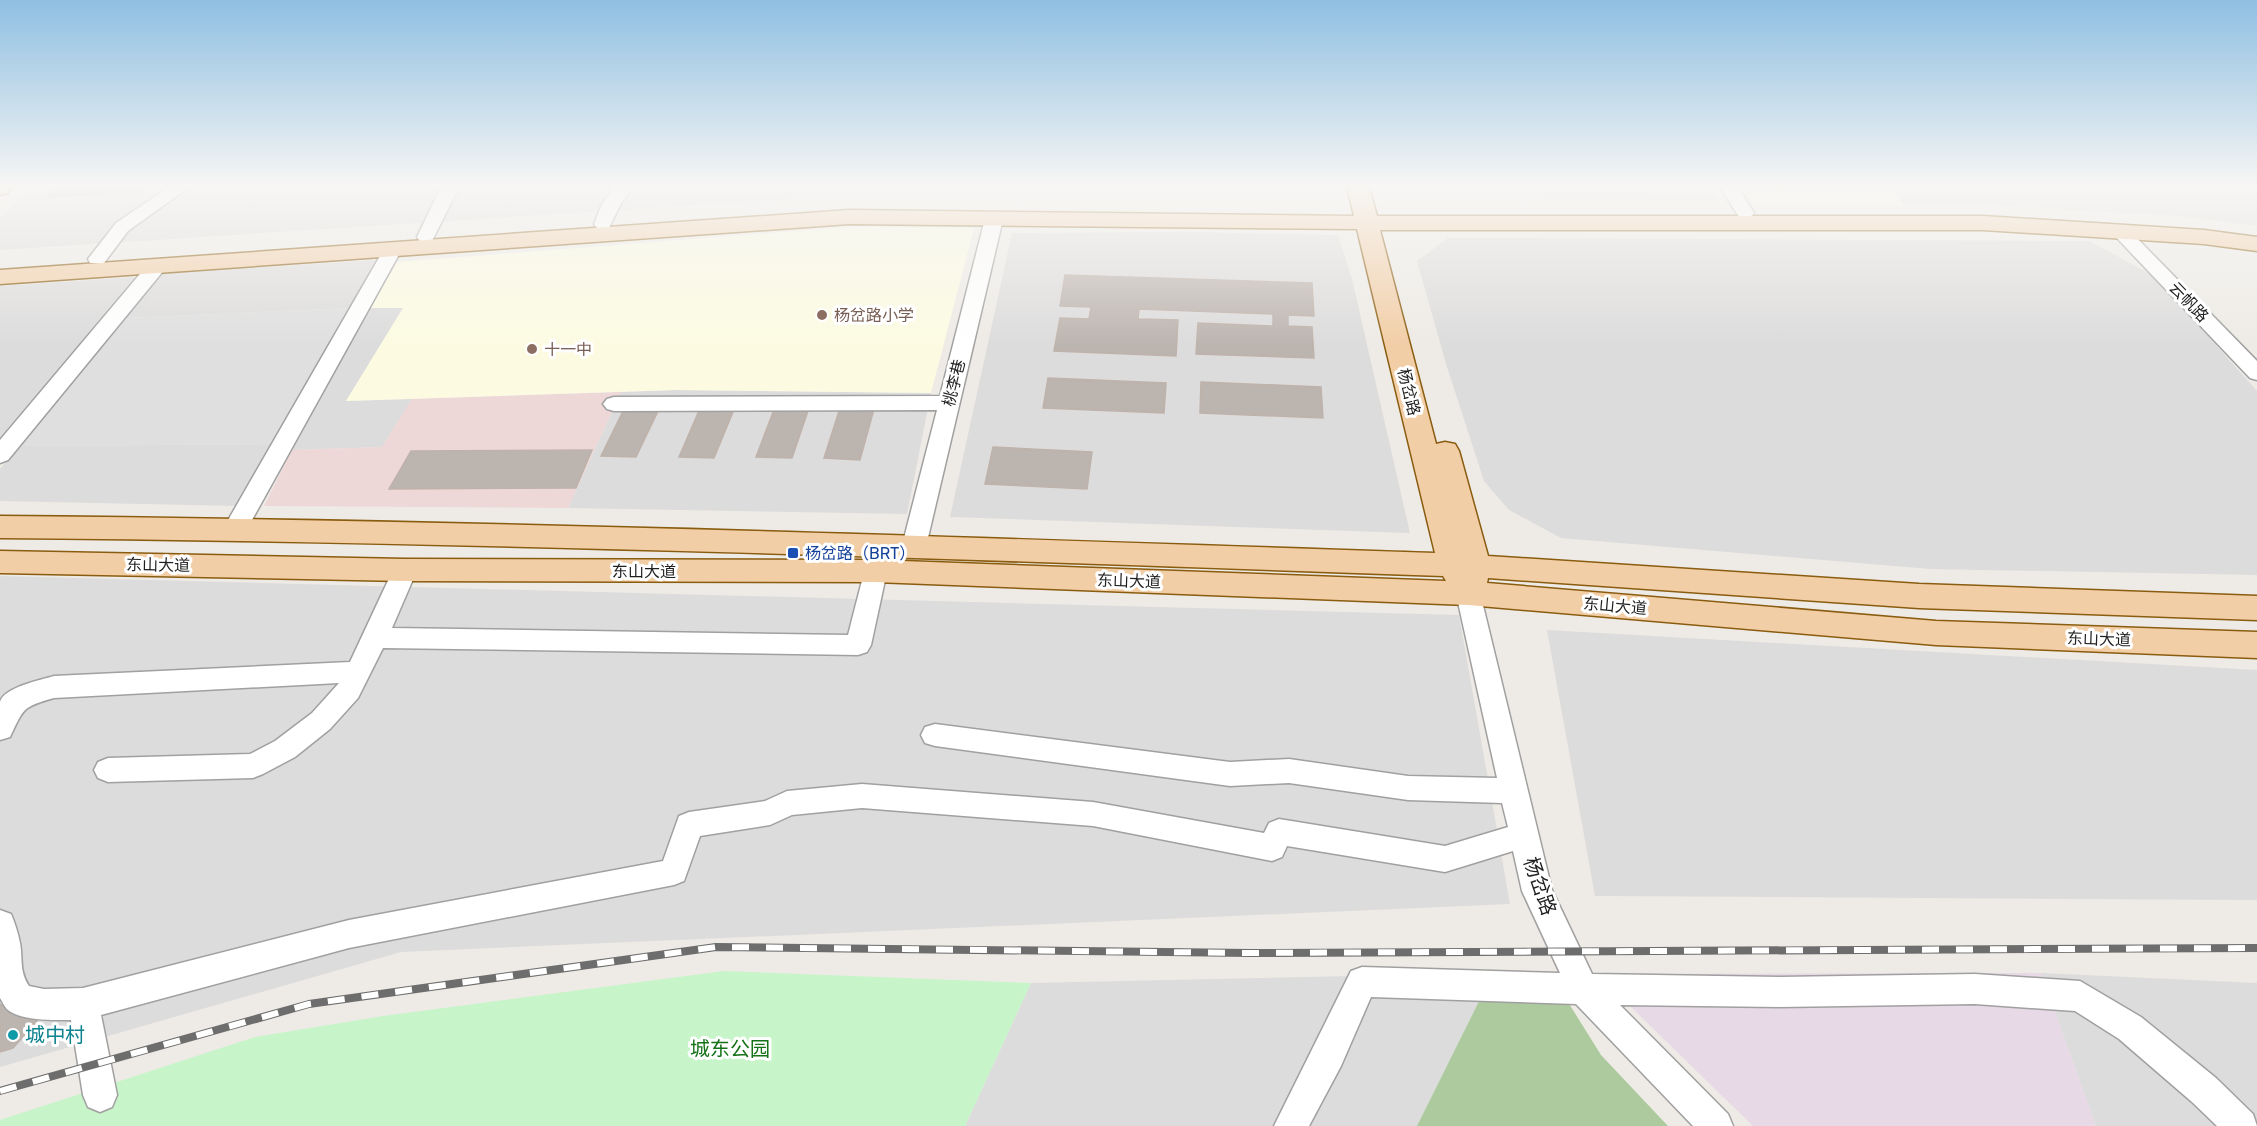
<svg xmlns="http://www.w3.org/2000/svg" width="2257" height="1126" viewBox="0 0 2257 1126" font-family="Rubik,'Noto Sans SC',sans-serif">
<style>
.residential{fill:#dddcdc}
.commercial{fill:#edd7d7}
.industrial{fill:#e7d9e5}
.education{fill:#fcfbe2}
.forest{fill:#adca9f}
.park{fill:#c7f4c9}
.parking{fill:#dfdfdf}
.building{fill:#bcb4af;stroke:#bfb2aa;stroke-width:1.5}
.lines{fill:none;stroke-linecap:round;stroke-linejoin:round}
.minor-casing{stroke:#a0a0a0;stroke-width:3}
.major-casing{stroke:#8a5c0f;stroke-width:3}
.minor{fill:#fff;fill-rule:evenodd}
.major{fill:#f2cea7;fill-rule:evenodd}
.rail-casing{stroke:#6d6d6d;stroke-width:8}
.rail{stroke:#fff;stroke-width:6;stroke-dasharray:17;stroke-linecap:butt}
.education-dot{fill:#8d6e63;stroke:#fff;stroke-width:2}
.transit-dot{fill:#1a4fb4;stroke:#fff;stroke-width:2}
.culture-dot{fill:#0f9aa8;stroke:#fff;stroke-width:2}
.labels{text-anchor:middle;dominant-baseline:central;stroke-width:6;stroke-linejoin:round;paint-order:stroke}
.street-label{font-size:16px;fill:#1f1f1f;stroke:#fff}
.education-label{font-size:16px;fill:#785e54;stroke:#fff;text-anchor:start}
.transit-label{font-size:16px;fill:#164399;stroke:#fff;text-anchor:start}
.near-street-label{font-size:20px;fill:#1f1f1f;stroke:#fff}
.near-culture-label{font-size:20px;fill:#0d838f;stroke:#fff;text-anchor:start}
.near-park-label{font-size:20px;fill:#17731a;stroke:#fff}
</style>
<rect width="100%" height="100%" fill="#eeebe6"/>
<!-- residential -->
<g class="residential">
<path d="M30,187H1336L1338,195L836,196L0,250V218Z"/>
<path d="M1395,187H1709L1717,200L1399,198Z"/>
<path d="M1892,187H2257V226L2180,216L1991,205H1903Z"/>
<path d="M1194,232L1338,235L1352,279L1410,533L950,517L1012,233Z"/>
<path d="M1448,238L2089,241L2154,276L2257,391V575L1930,569L1561,538L1509,510L1484,481L1447,367L1417,261Z"/>
<path d="M375,260L349,308L126,318L159,274Z"/>
<path d="M135,277L0,438V286Z"/>
<path d="M370,308H403L346,401L412,399L382,447L292,450Z"/>
<path d="M675,390L931,393L907,514L568,508L621,392Z"/>
<path d="M274,444L238,506L0,501V469L19,446Z"/>
<path d="M0,576L1459,615L1510,904L401,952L0,1067Z"/>
<path d="M1547,630L2257,670V900L1595,896Z"/>
<path d="M1493,973L1417,1126H965L1031,983Z"/>
<path d="M2041,973L2257,983V1126H2096Z"/>
</g>
<!-- commercial -->
<path class="commercial" d="M621,392L568,508L264,506L292,450L382,447L412,399Z"/>
<!-- industrial -->
<path class="industrial" d="M2041,973L2096,1126H1753L1597,974Z"/>
<!-- education -->
<g class="education">
<path d="M1743,187H1892L1903,205L1754,204Z"/>
<path d="M848,227L974,228L931,393L675,390L346,401L403,308H370L397,262Z"/>
</g>
<!-- forest -->
<path class="forest" d="M1493,973L1553,978L1601,1055L1668,1126H1417Z"/>
<!-- park -->
<path class="park" d="M724,971L1031,983L965,1126H0V1120L255,1037L383,1016Z"/>
<!-- parking -->
<path class="parking" d="M349,308L274,444L19,446L126,318Z"/>
<!-- building -->
<g class="building">
<path d="M56,187H143L139,192L47,197Z"/>
<path d="M1065,275L1312,283L1314,316L1288,315V326L1312,327L1314,358L1196,354L1198,323L1273,326V314L1139,309L1138,319L1178,320L1176,356L1054,351L1060,318L1089,319L1091,307L1060,306Z"/>
<path d="M1048,378L1166,383L1164,413L1043,408Z"/>
<path d="M1201,382L1321,387L1323,418L1200,413Z"/>
<path d="M626,405L660,407L636,457L601,456Z"/>
<path d="M701,406L735,407L714,458L679,457Z"/>
<path d="M775,407L809,408L792,458L756,457Z"/>
<path d="M840,408L874,409L860,460L824,458Z"/>
<path d="M993,447L1092,452L1087,489L985,484Z"/>
<path d="M592,450L576,488L389,489L411,451Z"/>
<path d="M0,1004L37,1021L13,1048L0,1052Z"/>
</g>
<g class="lines">
<defs>
<g id="minor">
<path d="M169,187H189L128,231L104,263H90L88,259L116,223Z"/>
<path d="M441,187H459L432,241H420L417,237Z"/>
<path d="M615,187H633L620,205L609,228H597L594,224L602,204Z"/>
<path d="M1720,187H1738L1754,213L1751,217H1739Z"/>
<path d="M994,214L1000,215L1003,219L926,546L922,552L914,555L906,552L902,546L937,410L614,411L607,409L603,404L607,399L614,397L940,396L985,219L988,215Z"/>
<path d="M2120,226L2126,227L2257,361V380L2250,378L2114,235L2111,231L2114,227Z"/>
<path d="M393,243L400,245L402,249L247,529L243,535L235,537L227,535L223,529L384,249L386,245Z"/>
<path d="M157,260L164,262L166,266L164,270L8,460L0,463V440L150,262Z"/>
<path d="M405,561L414,564L417,570L392,628L848,635L866,565L875,562L884,565L887,571L871,645L867,652L858,655L383,648L358,698L330,729L295,757L263,774L253,778L108,782L98,778L94,770L98,762L108,758L250,754L275,741L312,713L339,683L54,698C22,707 24,708 10,737L0,740C0,729 0,713 0,702C4,687 41,680 54,676L350,662L393,570L396,564Z"/>
<path d="M1468,584L1477,586L1480,593L1552,890L1592,974L1780,977L1975,974L2080,981L2141,1017L2216,1078L2253,1114L2257,1126H2217L2192,1102L2119,1039L2075,1011L1975,1004L1780,1007L1620,1005L1728,1114L1733,1126H1693L1576,1004L1371,997L1341,1066L1309,1126H1274L1351,971L1362,967L1560,973L1522,891L1513,851L1445,872L1287,846L1282,857L1272,861L1093,826L862,808L792,815L770,825L700,836L684,881L674,885L349,948L101,1015L117,1095L112,1107L100,1112L88,1107L83,1095L71,1020C54,1020 22,1021 8,1010C5,1008 2,1001 0,998V910L11,914C15,923 18,933 20,943C23,959 19,971 29,986L44,989L83,988L349,920L663,861L679,816L689,812L765,801L787,791L862,784L1093,802L1264,833L1269,823L1279,819L1445,846L1508,827L1502,803L1408,800L1289,783L1230,786L935,746L925,743L921,735L925,727L935,724L1230,762L1289,759L1408,776L1497,778L1456,593L1459,586Z"/>
</g>
<g id="major">
<path d="M0,187H12L8,193L0,195Z"/>
<path d="M1347,187H1369L1377,216H1983L2204,230L2257,237V251L2204,244L1983,230H1380L1436,444L1445,442L1455,444L1459,451L1488,556L1919,584L2257,596V620L1919,608L1488,578L1487,583L1936,621L2257,632V658L1936,645L1468,605L875,582L405,581L0,573V551L405,559L875,560L1446,581L1443,576C962,559 481,542 0,538V516C478,520 957,537 1435,553L1357,229L849,224L0,284V270L849,210L1354,216Z"/>
</g>
</defs>
<!-- minor casing -->
<use href="#minor" class="minor-casing"/>
<!-- major casing -->
<use href="#major" class="major-casing"/>
<!-- minor -->
<use href="#minor" class="minor"/>
<!-- major -->
<use href="#major" class="major"/>
<defs>
<path id="rail" d="M0,1091L309,1004L716,947L1250,953L2257,948"/>
</defs>
<!-- rail casing -->
<use href="#rail" class="rail-casing"/>
<!-- rail -->
<use href="#rail" class="rail"/>
</g>
<!-- sky -->
<linearGradient id="sky" x2="0" y2="1"><stop stop-color="#8fbfe2"/><stop offset="0.54" stop-color="#f7f6f4"/><stop offset="1" stop-color="#f7f6f4" stop-opacity="0"/></linearGradient>
<rect width="2257" height="345" fill="url(#sky)"/>
<!-- markers -->
<g class="education-dot">
<circle cx="822" cy="315" r="6"/>
<circle cx="532" cy="349" r="6"/>
</g>
<rect class="transit-dot" x="787" y="547" width="12" height="12" rx="3"/>
<circle class="culture-dot" cx="13" cy="1035" r="6"/>
<g class="labels">
<!-- street labels -->
<g class="street-label">
<text transform="translate(2189 302) rotate(46)">云帆路</text>
<text transform="translate(954 383) rotate(-76)">桃李巷</text>
<text transform="translate(1409 392) rotate(76)">杨岔路</text>
<text transform="translate(158 565) rotate(1)">东山大道</text>
<text x="644" y="571">东山大道</text>
<text transform="translate(1129 581) rotate(2)">东山大道</text>
<text transform="translate(1615 606) rotate(5)">东山大道</text>
<text transform="translate(2099 639) rotate(2)">东山大道</text>
</g>
<!-- education labels -->
<g class="education-label">
<text x="834" y="315">杨岔路小学</text>
<text x="544" y="349">十一中</text>
</g>
<!-- transit labels -->
<g class="transit-label">
<text x="805" y="553">杨岔路（BRT）</text>
</g>
<!-- near-street labels -->
<g class="near-street-label">
<text transform="translate(1540 886) rotate(71)">杨岔路</text>
</g>
<!-- near-culture labels -->
<g class="near-culture-label">
<text x="25" y="1035">城中村</text>
</g>
<!-- near-park labels -->
<g class="near-park-label">
<text x="730" y="1049">城东公园</text>
</g>
</g>
</svg>
